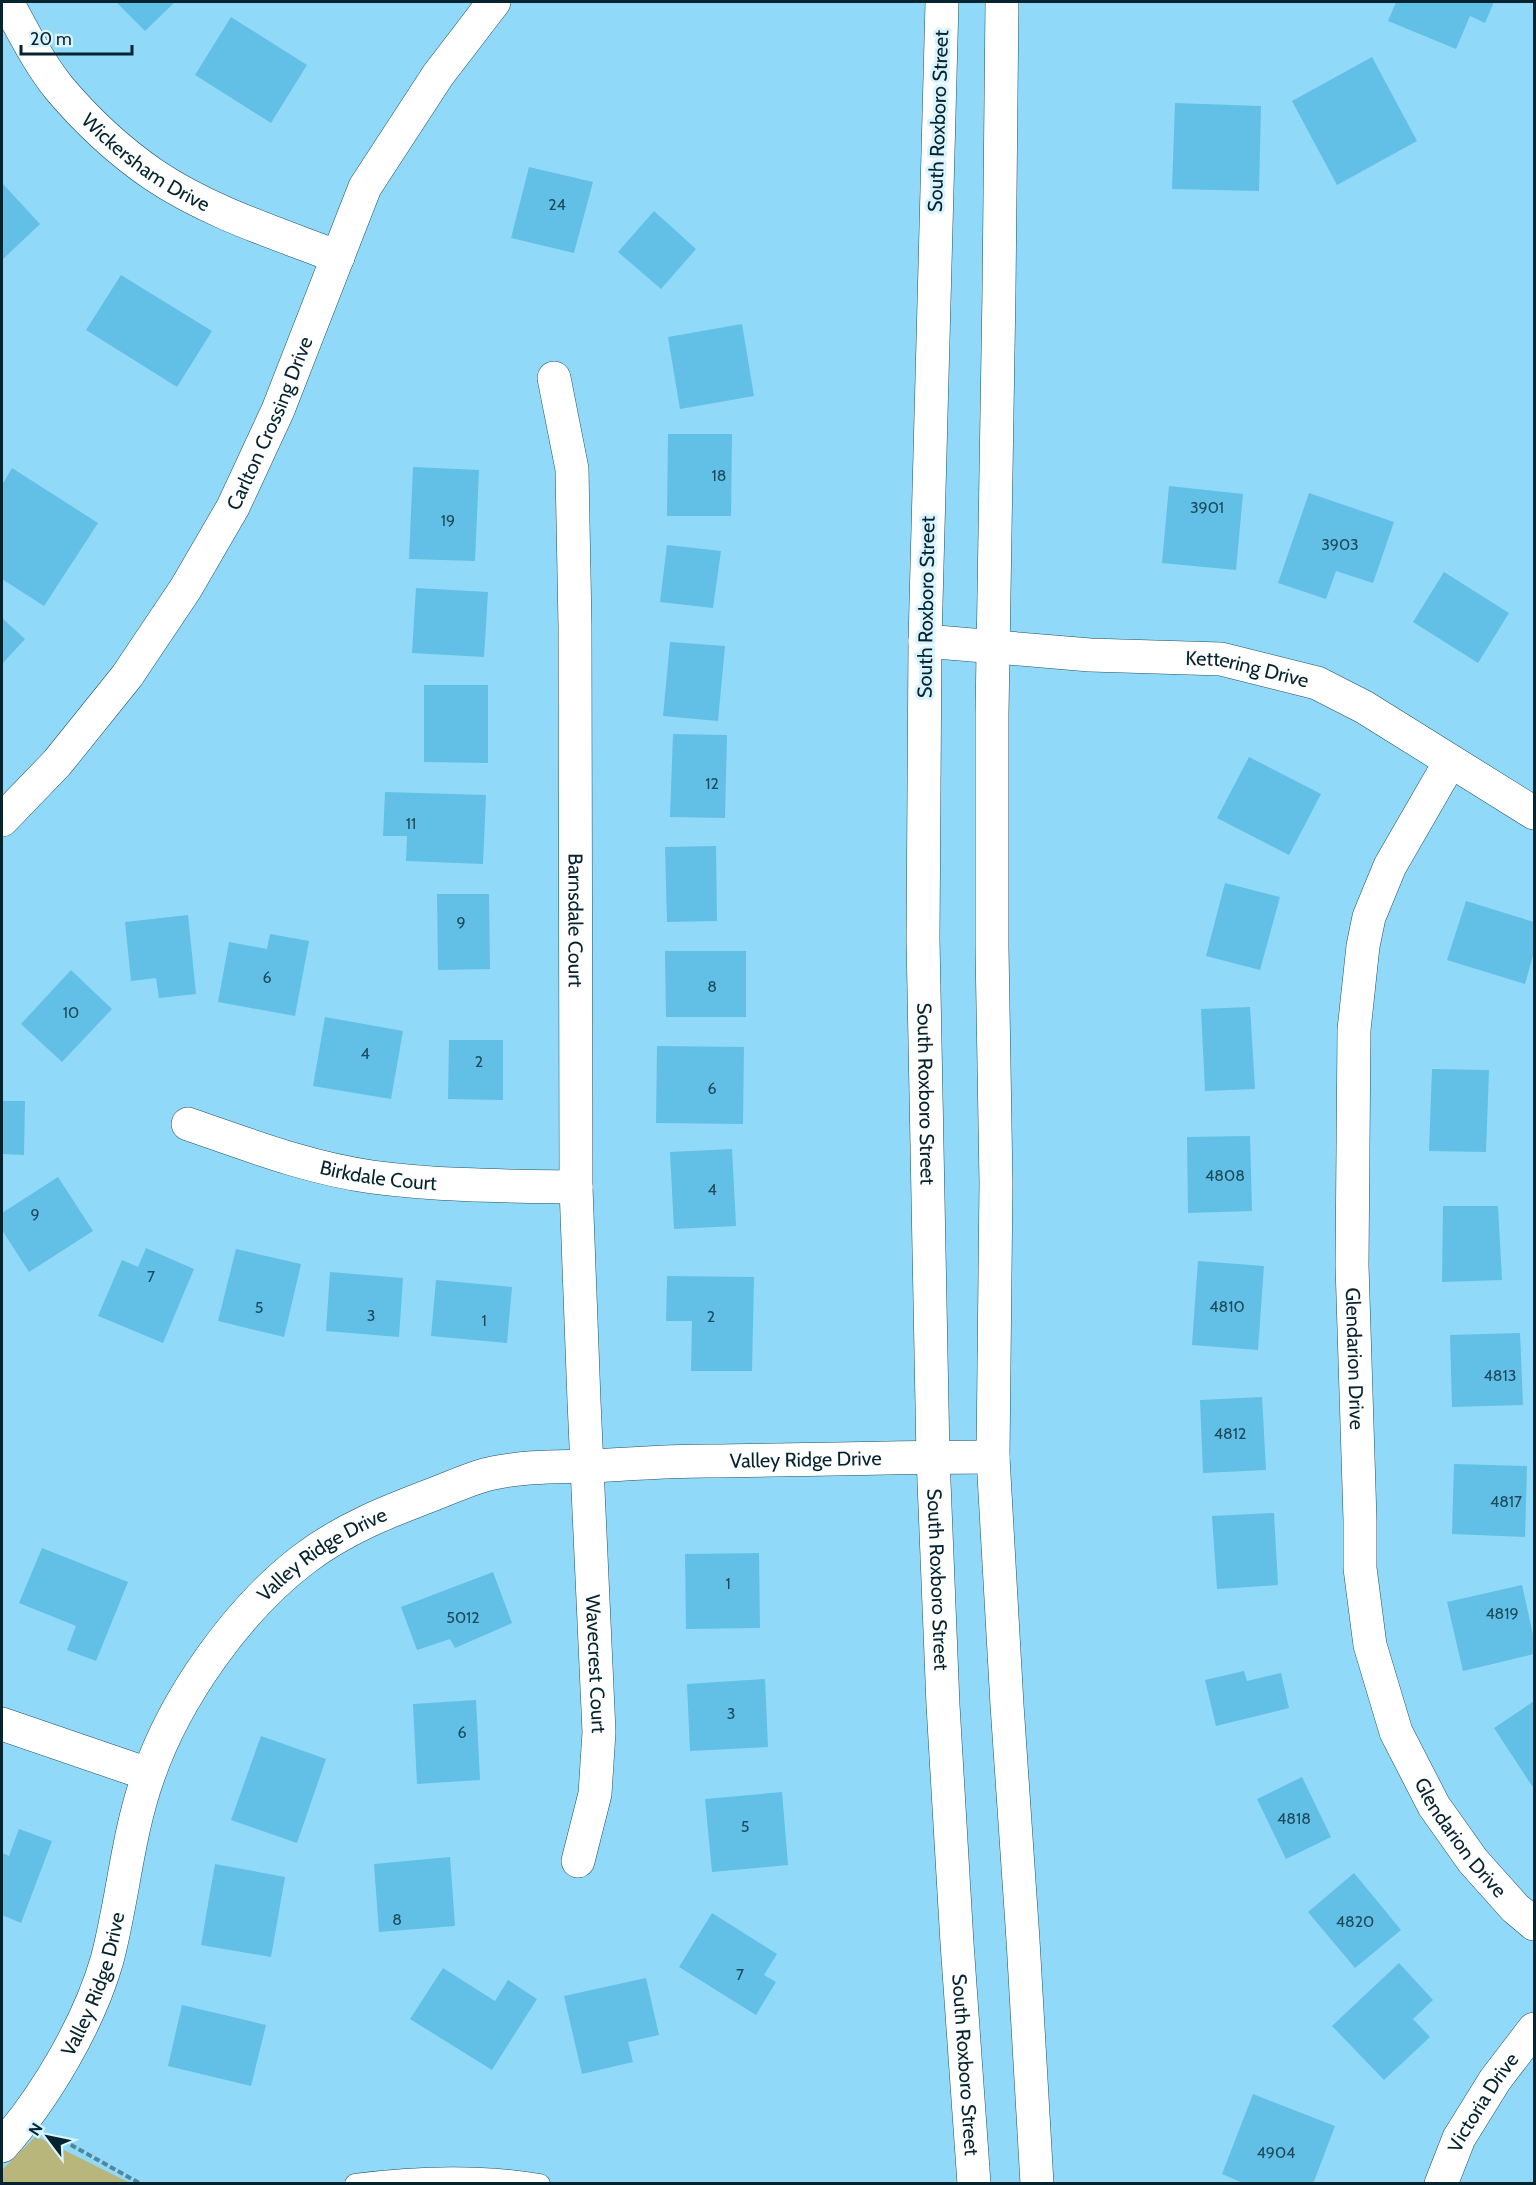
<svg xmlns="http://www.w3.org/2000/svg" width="1536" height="2185" viewBox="0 0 1536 2185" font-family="Cabin,sans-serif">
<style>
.green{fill:#b8b67a}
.building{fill:#62c0e6}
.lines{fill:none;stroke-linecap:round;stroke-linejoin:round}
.service-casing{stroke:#1e5165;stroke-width:21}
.minor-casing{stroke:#1e5165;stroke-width:34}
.tertiary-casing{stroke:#1e5165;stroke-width:34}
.path{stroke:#51869d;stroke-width:4;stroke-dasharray:6 3;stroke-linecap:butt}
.service{stroke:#fff;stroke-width:20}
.minor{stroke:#fff;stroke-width:33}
.tertiary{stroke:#fff;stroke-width:33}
.labels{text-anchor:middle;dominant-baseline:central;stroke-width:6;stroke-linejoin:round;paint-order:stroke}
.number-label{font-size:16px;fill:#1c4b5e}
.street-label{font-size:20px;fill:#052430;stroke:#d9f3ff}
</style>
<rect width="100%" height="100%" fill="#91d9f8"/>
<!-- green -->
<path class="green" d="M36,2136L130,2183H2V2170Z"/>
<!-- building -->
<g class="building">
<path d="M116,2H175L145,31Z"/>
<path d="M1396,2H1494L1485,23L1470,16L1456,49L1388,21Z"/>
<path d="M231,17L307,65L271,123L195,75Z"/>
<path d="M1372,57L1417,141L1337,185L1292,101Z"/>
<path d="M1175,103L1261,106L1259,191L1172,189Z"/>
<path d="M529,167L593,182L574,253L511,238Z"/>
<path d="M2,183L40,224L2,260Z"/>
<path d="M654,211L696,249L661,289L618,252Z"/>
<path d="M121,275L212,331L177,387L86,330Z"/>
<path d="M742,324L754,396L680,409L668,337Z"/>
<path d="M668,434H732L731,516H667Z"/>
<path d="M413,467L479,470L475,561L409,559Z"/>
<path d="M12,468L98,523L44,606L2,579V485Z"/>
<path d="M1169,486L1243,494L1236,570L1162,563Z"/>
<path d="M1309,493L1394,522L1373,583L1336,571L1326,599L1278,583Z"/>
<path d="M667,545L721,551L713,608L660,602Z"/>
<path d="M1444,572L1509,613L1478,663L1413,622Z"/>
<path d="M416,588L488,592L484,657L412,653Z"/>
<path d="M2,618L25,639L2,664Z"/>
<path d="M670,642L725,646L718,721L663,716Z"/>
<path d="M424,685H488V763L424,762Z"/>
<path d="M673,734L727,735L725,818L670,817Z"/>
<path d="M1249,757L1321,794L1289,855L1217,818Z"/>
<path d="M385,792L486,795L483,864L406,861L407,836H383Z"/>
<path d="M716,846L717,921L667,922L665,847Z"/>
<path d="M1225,883L1280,897L1260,970L1206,956Z"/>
<path d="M437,894H489L490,969L438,970Z"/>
<path d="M1466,901L1534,922V952L1525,984L1447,960Z"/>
<path d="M188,915L196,994L159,998L156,978L131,981L125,922Z"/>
<path d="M270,934L309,941L295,1016L218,1002L229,942L267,949Z"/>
<path d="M665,951H746V1017H666Z"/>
<path d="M71,970L112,1009L62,1062L21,1024Z"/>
<path d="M1250,1007L1255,1089L1205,1091L1201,1009Z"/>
<path d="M325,1017L403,1031L391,1099L313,1086Z"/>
<path d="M449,1040H503V1100L448,1099Z"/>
<path d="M657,1046L744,1047L743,1124L656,1123Z"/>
<path d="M1432,1069L1489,1070L1486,1152L1429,1151Z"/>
<path d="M2,1101H25L24,1155L2,1154Z"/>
<path d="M1250,1136L1252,1211L1188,1213L1187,1137Z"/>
<path d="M732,1149L736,1226L674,1229L670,1152Z"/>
<path d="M58,1177L93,1231L29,1272L2,1230V1213Z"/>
<path d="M1443,1206H1498L1502,1280L1442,1282Z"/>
<path d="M146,1248L194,1269L163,1343L98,1316L122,1260L138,1267Z"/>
<path d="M236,1249L301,1264L284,1337L218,1321Z"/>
<path d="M1198,1261L1264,1266L1258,1350L1192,1345Z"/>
<path d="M330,1272L403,1278L399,1337L326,1331Z"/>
<path d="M667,1276L754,1277L752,1371H691L692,1321H666Z"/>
<path d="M436,1280L512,1287L507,1343L431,1336Z"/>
<path d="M1520,1333L1523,1405L1452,1407L1450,1335Z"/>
<path d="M1262,1397L1266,1470L1203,1473L1200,1400Z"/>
<path d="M1454,1464L1527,1466L1525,1537L1452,1534Z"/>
<path d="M1274,1513L1278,1585L1217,1589L1212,1516Z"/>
<path d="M42,1548L128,1582L96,1661L67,1650L76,1626L19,1603Z"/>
<path d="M759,1553L760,1628L686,1629L685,1554Z"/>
<path d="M493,1572L512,1623L455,1648L450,1639L417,1650L401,1607Z"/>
<path d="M1522,1585L1534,1639V1654L1463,1671L1447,1602Z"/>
<path d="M1244,1671L1247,1681L1281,1673L1289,1708L1216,1726L1205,1680Z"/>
<path d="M765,1679L768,1747L690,1751L687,1684Z"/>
<path d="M476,1700L480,1780L417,1784L413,1704Z"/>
<path d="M1534,1701V1789L1494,1728Z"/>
<path d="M261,1736L326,1759L297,1843L231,1820Z"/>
<path d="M1302,1777L1331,1837L1286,1859L1257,1799Z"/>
<path d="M782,1792L788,1865L712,1872L705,1799Z"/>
<path d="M19,1829L52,1841L21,1923L2,1915V1853L9,1856Z"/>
<path d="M450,1857L455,1926L379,1932L374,1864Z"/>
<path d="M215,1864L285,1877L271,1957L201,1945Z"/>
<path d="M1354,1873L1401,1930L1355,1968L1308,1912Z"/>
<path d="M712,1913L777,1954L764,1975L776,1982L756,2015L679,1967Z"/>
<path d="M1399,1963L1433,2000L1413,2019L1430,2037L1384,2080L1332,2026Z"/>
<path d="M443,1968L495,2001L508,1980L537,1999L492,2070L410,2019Z"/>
<path d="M646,1978L659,2035L628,2042L633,2062L582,2074L564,1996Z"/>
<path d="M182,2005L266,2025L251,2086L168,2066Z"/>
<path d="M1253,2094L1335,2126L1313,2184H1245L1222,2174Z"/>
</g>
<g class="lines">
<defs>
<path id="service" d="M355,2184C416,2176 479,2174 540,2184"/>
<g id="minor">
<path id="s1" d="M7,2C23,31 38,62 59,88C86,120 119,151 154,175C209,212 276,233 338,257"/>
<path id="s2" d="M554,378L572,469L575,626L576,1187L584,1401L599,1732L595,1794L578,1861"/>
<path id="s3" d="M925,641L1090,655L1221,659L1317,683L1364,707L1534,813"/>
<path id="s4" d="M1450,762L1390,866L1369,917L1363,946L1354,1030L1352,1265L1360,1520V1568L1370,1645L1396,1732L1434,1806L1473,1861L1515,1908L1534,1924"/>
<path id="s5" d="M2,820L57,763L127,676L186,588L233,507L278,410L365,187L438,75L494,2"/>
<path id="s6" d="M188,1124C249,1145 308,1168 372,1177C440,1186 508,1186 576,1187"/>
<path d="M2,1724L148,1774"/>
<path id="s7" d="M2,2146C45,2098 89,2023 107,1960C123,1900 127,1836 148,1777C175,1698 238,1609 304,1559C343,1529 389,1511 434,1494C453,1487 473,1477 493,1473C526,1466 557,1467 590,1466C629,1464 669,1461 708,1461C803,1460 898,1457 993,1457"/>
<path id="s8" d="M1441,2184L1459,2138L1495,2080L1534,2029"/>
</g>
<g id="tertiary">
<path id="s9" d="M942,2L925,641L923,939L933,1457L943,1705L957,1943L974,2184"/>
<path d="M1002,2L999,291L992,714V948L996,1183L993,1457L1007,1705L1023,1940L1037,2184"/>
</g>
</defs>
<!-- service casing -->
<use href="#service" class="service-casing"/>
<!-- minor casing -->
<use href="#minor" class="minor-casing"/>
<!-- tertiary casing -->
<use href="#tertiary" class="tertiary-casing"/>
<!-- path -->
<path class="path" d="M55,2136L141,2184"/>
<!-- service -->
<use href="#service" class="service"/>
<!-- minor -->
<use href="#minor" class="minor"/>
<!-- tertiary -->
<use href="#tertiary" class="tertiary"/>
</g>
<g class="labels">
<!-- number labels -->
<g class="number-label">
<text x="557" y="204">24</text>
<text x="719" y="475">18</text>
<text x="1207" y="507">3901</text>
<text x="448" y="520">19</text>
<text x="1340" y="544">3903</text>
<text x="712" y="783">12</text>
<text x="411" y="823">11</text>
<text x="461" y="922">9</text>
<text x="267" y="977">6</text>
<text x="712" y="986">8</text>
<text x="71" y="1012">10</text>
<text x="365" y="1053">4</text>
<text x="479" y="1061">2</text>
<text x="712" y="1088">6</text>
<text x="1225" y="1175">4808</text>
<text x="712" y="1189">4</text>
<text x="35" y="1214">9</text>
<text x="151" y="1276">7</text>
<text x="1227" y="1306">4810</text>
<text x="259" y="1307">5</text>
<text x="371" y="1315">3</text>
<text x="711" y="1316">2</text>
<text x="484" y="1320">1</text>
<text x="1500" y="1375">4813</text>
<text x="1230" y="1433">4812</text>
<text x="1506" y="1501">4817</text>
<text x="728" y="1583">1</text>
<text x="1502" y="1613">4819</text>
<text x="463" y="1617">5012</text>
<text x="731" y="1713">3</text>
<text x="462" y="1732">6</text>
<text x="1294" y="1818">4818</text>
<text x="745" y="1826">5</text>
<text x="397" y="1919">8</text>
<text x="1355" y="1921">4820</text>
<text x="740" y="1974">7</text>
<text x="1276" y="2152">4904</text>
</g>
<!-- street labels -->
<g class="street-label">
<text transform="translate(938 121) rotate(-88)">South Roxboro Street</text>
<text stroke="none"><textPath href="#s1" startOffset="216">Wickersham Drive</textPath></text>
<text stroke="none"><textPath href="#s5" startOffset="482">Carlton Crossing Drive</textPath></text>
<text transform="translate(926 607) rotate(-89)">South Roxboro Street</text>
<text stroke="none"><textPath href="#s3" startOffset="324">Kettering Drive</textPath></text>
<text stroke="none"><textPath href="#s2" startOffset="544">Barnsdale Court</textPath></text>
<text stroke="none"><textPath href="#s9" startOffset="1092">South Roxboro Street</textPath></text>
<text stroke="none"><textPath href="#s6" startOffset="198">Birkdale Court</textPath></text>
<text stroke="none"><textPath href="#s4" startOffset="618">Glendarion Drive</textPath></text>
<text stroke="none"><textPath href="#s7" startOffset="1196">Valley Ridge Drive</textPath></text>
<text stroke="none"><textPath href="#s7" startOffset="692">Valley Ridge Drive</textPath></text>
<text stroke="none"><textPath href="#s9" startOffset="1578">South Roxboro Street</textPath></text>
<text stroke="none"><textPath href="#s2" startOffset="1288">Wavecrest Court</textPath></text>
<text stroke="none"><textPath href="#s4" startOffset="1120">Glendarion Drive</textPath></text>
<text stroke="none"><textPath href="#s7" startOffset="188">Valley Ridge Drive</textPath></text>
<text stroke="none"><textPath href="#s9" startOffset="2064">South Roxboro Street</textPath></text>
<text stroke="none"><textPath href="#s8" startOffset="92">Victoria Drive</textPath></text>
</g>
</g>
<!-- border -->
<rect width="1536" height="2185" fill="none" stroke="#052430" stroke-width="6"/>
<!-- north arrow -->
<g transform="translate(48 2137) rotate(302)" stroke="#d9f3ff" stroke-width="4.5" paint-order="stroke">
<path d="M0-4.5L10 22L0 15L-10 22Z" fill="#052430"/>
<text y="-9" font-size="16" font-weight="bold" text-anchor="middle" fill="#052430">N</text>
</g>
<!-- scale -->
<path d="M21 45v9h111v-9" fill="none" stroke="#052430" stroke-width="3"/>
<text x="30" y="45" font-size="18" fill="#052430" stroke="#d9f3ff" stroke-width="4.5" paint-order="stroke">20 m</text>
</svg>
